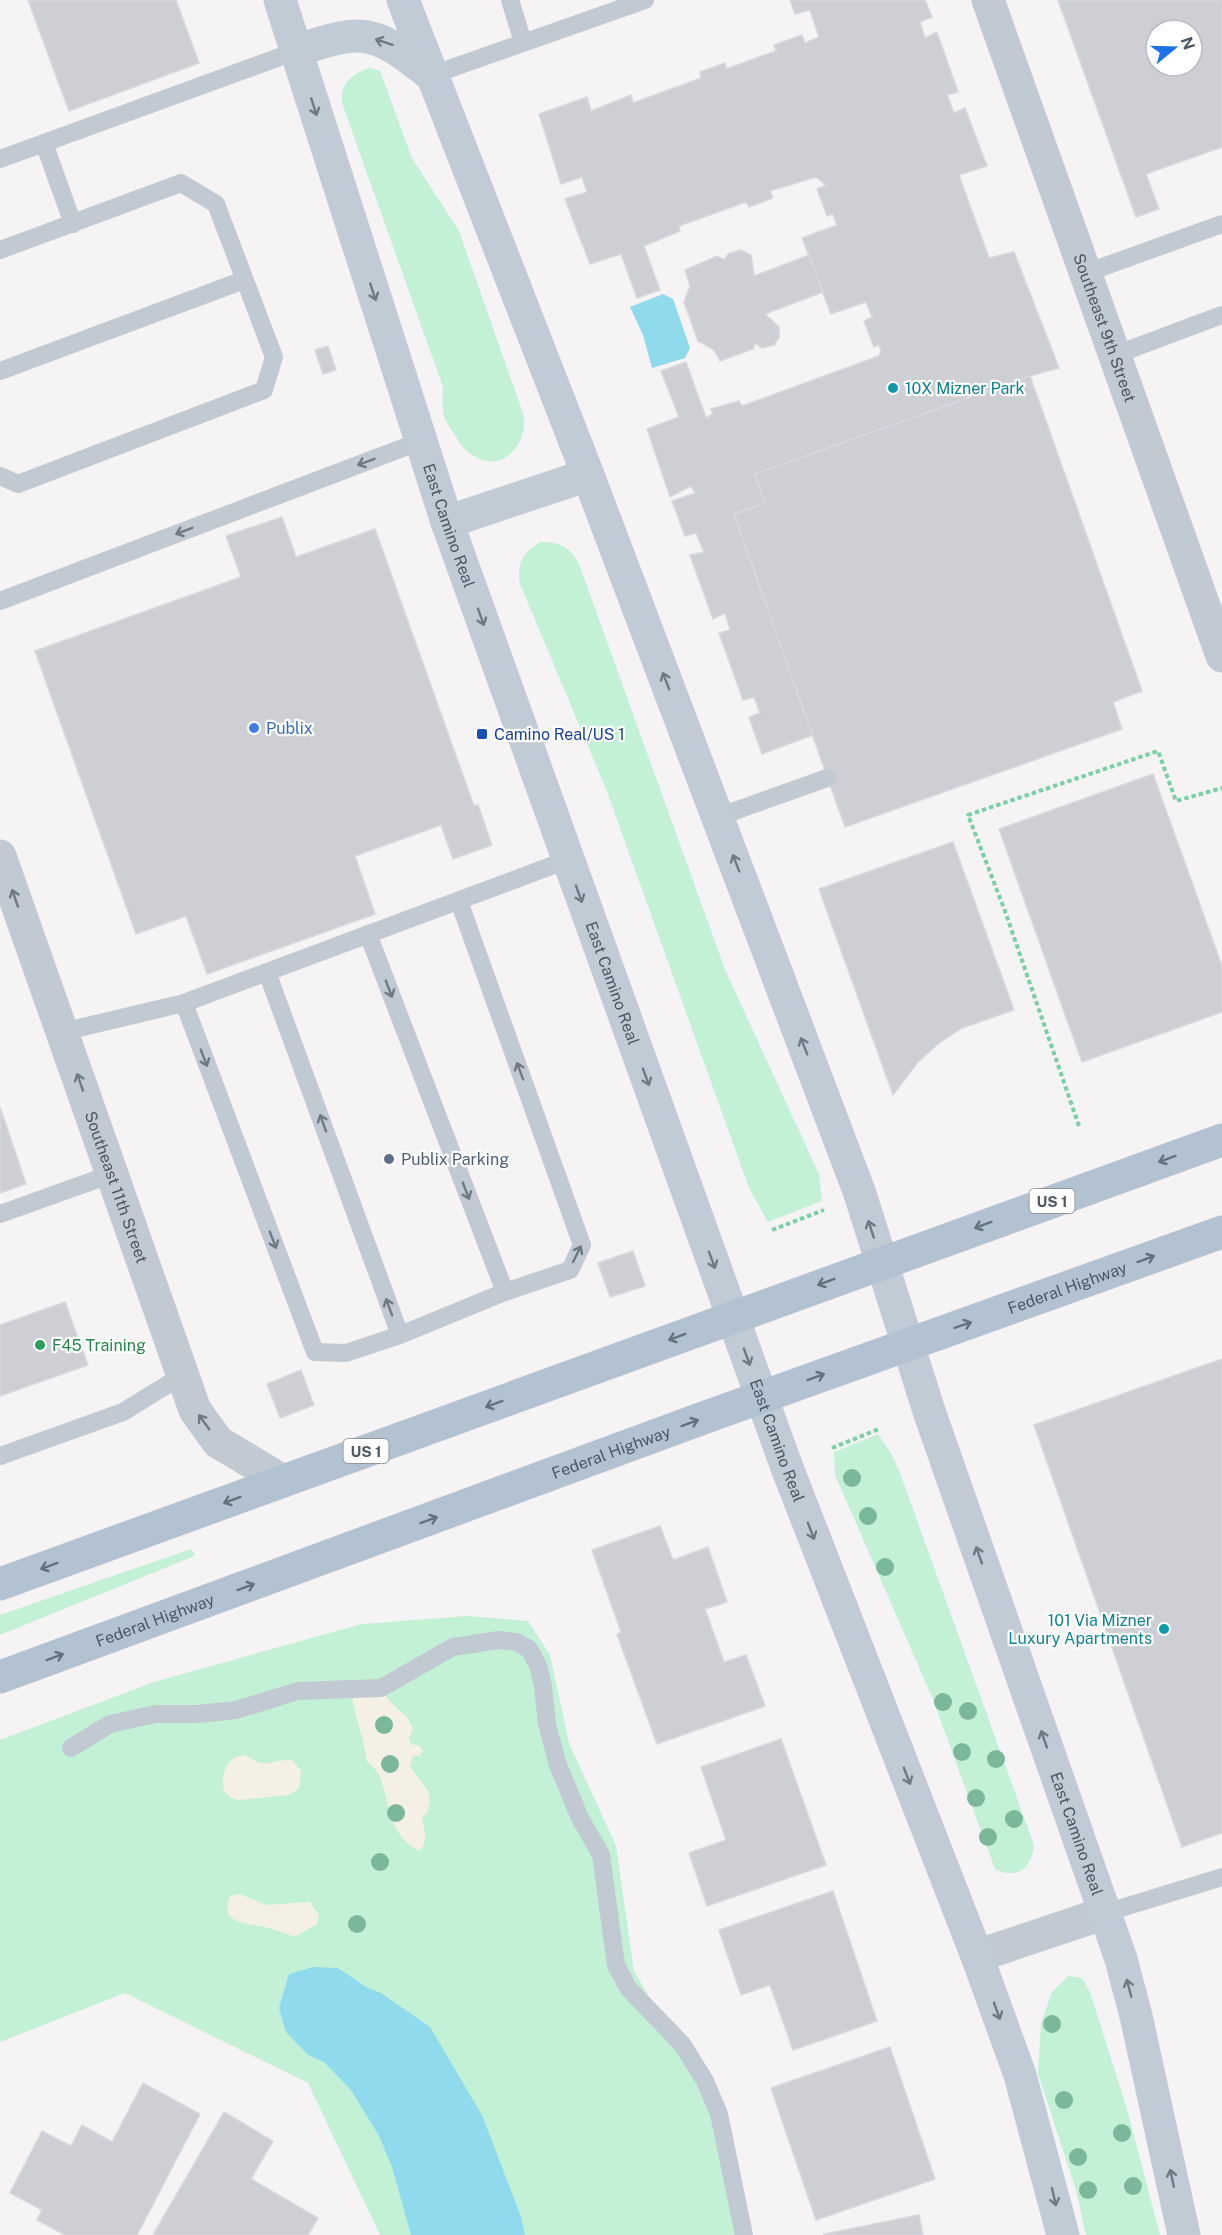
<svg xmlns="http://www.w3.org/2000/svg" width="1222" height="2235" viewBox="0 0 1222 2235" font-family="'Public Sans',sans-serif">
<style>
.green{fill:#c3f1d5}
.sand{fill:#f5f0e5}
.water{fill:#90daee}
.building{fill:#cdcfd5;stroke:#d7d9de;stroke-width:1.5;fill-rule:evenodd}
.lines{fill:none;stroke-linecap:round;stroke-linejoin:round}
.path{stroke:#7ad0a6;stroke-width:4;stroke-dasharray:4.5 3;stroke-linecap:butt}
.lane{stroke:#c1cad2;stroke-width:18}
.street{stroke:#c1cad2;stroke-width:33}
.secondary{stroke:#c1cbd6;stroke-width:33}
.primary{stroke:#b3c2d1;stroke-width:33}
.tree{fill:#7bb799}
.oneway{stroke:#6e7984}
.oneway2{stroke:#6e7983}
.oneway3{stroke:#64717d}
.culture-dot{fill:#0f9aa8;stroke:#fff;stroke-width:2}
.shop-dot{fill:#3f7fe0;stroke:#fff;stroke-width:2}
.transit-dot{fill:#1a4fb4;stroke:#fff;stroke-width:2}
.service-dot{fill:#5c6f8a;stroke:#fff;stroke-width:2}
.leisure-dot{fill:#2e9e5b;stroke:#fff;stroke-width:2}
.labels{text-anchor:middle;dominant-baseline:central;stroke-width:4.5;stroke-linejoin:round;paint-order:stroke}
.shield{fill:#fff;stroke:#808990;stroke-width:1.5}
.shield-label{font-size:15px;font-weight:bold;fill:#4a5661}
.street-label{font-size:16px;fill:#4a5661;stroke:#fff}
.culture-label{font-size:16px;fill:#0d838f;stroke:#fff;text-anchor:start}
.shop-label{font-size:16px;fill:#366cbe;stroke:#fff;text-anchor:start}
.transit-label{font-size:16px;fill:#164399;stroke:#fff;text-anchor:start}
.service-label{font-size:16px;fill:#4e5e75;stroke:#fff;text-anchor:start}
.leisure-label{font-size:16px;fill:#27864d;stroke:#fff;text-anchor:start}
</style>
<rect width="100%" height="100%" fill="#f5f3f3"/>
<!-- green -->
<g class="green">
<path d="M370,68L380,71L412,158L459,231L524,416C527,448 499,475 471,454C463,449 458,440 453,432C449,426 443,418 443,411C442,403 443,395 443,387L342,103C340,84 352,73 370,68Z"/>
<path d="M540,542C560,542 569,546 579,564L726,972L819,1174L822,1201L768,1222L749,1188L606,789L520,584C516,564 523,553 540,542Z"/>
<path d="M878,1434L891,1453L900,1473L1034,1845C1031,1869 1018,1880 995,1869L932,1697L835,1475L834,1452Z"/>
<path d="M191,1549L195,1555L192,1557L0,1635V1615Z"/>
<path d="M468,1616L528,1621L550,1655L569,1743L616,1846L634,1971L712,2104L745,2235H380L308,2083L125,1993L0,2042V1740L154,1682L362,1624Z"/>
<path d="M1068,1976L1082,1978L1090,1992L1127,2109L1160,2235H1086L1076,2190L1038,2074L1041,2023L1052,1992Z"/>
</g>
<!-- sand -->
<g class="sand">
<path d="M381,1688C391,1709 407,1710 413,1729L409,1738L411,1744L420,1746L423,1752L419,1756H413L410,1767L428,1791L430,1801L427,1814L422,1816C423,1828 430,1841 419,1851C377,1829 395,1779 367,1762C364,1737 354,1715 351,1690Z"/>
<path d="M245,1755C268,1771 269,1759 292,1760L301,1771L299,1789L288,1795L239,1800L231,1798L224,1791C221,1773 226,1757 245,1755Z"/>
<path d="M240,1894L266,1905L310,1902L319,1915L317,1924L294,1937C283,1932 272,1929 261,1926C243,1923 219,1922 230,1896Z"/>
</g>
<!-- water -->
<g class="water">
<path d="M663,294L673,299L690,348L685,358L652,368L643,335L630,307Z"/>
<path d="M313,1967L338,1968L366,1987L381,1993L430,2027L482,2115L520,2214L525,2235H411L392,2167L379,2136L351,2090L324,2062L308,2055L286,2032L279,2008L289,1974Z"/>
</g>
<!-- building -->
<g class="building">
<path d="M28,0H176L199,63L69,111Z"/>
<path d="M790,0H925L932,17L920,22L925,38L937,32L958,92L947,95L954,113L965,108L987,166L959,175L989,258L1014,252L1059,368L1030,376L755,474L765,503L734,514L813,735L762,754L749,717L760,713L754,697L743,700L719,633L730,630L725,613L713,619L690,555L704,552L696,533L685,536L672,501L695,493L691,486L670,497L647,429L679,417L661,371L686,362L706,418L713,414L711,409L739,401L742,406L879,356L881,351L879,345L874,347L864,321L872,317L866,302L831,314L802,238L837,225L833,214L827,216L817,189L826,185L816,177L770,191L773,198L749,207L746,202L679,226L680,231L644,246L660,290L637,298L621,254L590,264L565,199L587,192L582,177L561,184L539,114L587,97L591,111L631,95L633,103L701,78L700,72L725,63L726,69L776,51L774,45L802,35L805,43L819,37L810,10L795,14Z"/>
<path d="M1058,0H1222V147L1146,174L1159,209L1136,217ZM1156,30H1192V66H1156Z"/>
<path d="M741,250L751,255L754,276L809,255L823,292L765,314L779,327V337L774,345L762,348L755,343L753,349L720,361L714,350L698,341L684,302L690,286L685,270L717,256L724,260L728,254Z"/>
<path d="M328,346L336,370L323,374L315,350Z"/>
<path d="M1030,376L1142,691L1113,702L1122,729L845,827L734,514L765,503L755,474Z"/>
<path d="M282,517L296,557L375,529L474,806L478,805L492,845L453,859L441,825L355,856L375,914L207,974L186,916L136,934L35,651L241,577L226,536Z"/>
<path d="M1153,774L1222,966V1012L1082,1062L999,829Z"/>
<path d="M953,842L1014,1010L962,1028L938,1044L918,1062L893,1095L819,889Z"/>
<path d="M0,1107L26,1184L0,1193Z"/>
<path d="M633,1251L645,1286L610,1297L598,1263Z"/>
<path d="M65,1302L88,1365L0,1396V1325Z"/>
<path d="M1222,1359V1833L1182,1847L1034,1425Z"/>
<path d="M301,1370L314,1405L280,1418L267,1384Z"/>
<path d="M660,1526L673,1560L708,1547L727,1602L705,1609L724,1662L746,1655L765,1706L657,1744L617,1634L621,1632L592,1550Z"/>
<path d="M781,1739L826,1865L707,1906L689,1853L726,1840L701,1767Z"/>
<path d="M833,1891L877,2021L793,2050L770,1985L741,1995L719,1930Z"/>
<path d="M890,2047L935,2179L816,2220L771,2088Z"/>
<path d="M143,2083L200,2114L137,2235H65L37,2220L42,2210L10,2193L42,2131L71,2146L82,2125L112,2142Z"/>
<path d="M224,2112L273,2141L251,2179L318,2218L308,2235H153Z"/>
<path d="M919,2215L923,2235H824V2234Z"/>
</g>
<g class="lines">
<!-- path -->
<g class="path">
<path d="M1079,1126L1005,911L968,815L1158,751L1176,801L1222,788"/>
<path d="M772,1230L824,1210"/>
<path d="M832,1448L879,1429"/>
</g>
<!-- lane -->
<g class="lane">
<path d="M510,0L523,42"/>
<path d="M432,75L645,0"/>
<path d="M44,143L73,224"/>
<path d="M0,159L296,51"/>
<path d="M0,250L181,183L216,204L274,357L264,390L18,484L0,476"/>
<path d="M1086,273L1222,224"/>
<path d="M1115,355L1222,315"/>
<path d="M0,371L244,280"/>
<path d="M0,601L421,441"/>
<path d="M718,817L827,778"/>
<path d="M368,934L505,1292L570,1270L582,1245L459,901"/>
<path d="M184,1003L315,1352L346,1353L400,1335L267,972"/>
<path d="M62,1032L184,1003L567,860"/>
<path d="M0,1214L112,1174"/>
<path d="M400,1335L505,1292"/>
<path d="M0,1456L123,1412L183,1375"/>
<path d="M71,1748L110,1724L156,1714H198L236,1710L298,1691L381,1688L453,1647L499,1640L516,1642L529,1649L538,1665L543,1686L547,1724L558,1765L580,1818L601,1855L616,1965L628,1988L682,2044L705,2081L719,2114L744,2235"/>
<path d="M1105,1913L1222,1877"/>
</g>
<!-- street -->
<g class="street">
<path id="s1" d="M988,0L1222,656"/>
<path id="s2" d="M0,856L195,1410L218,1442L283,1481"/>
<path d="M977,1956L1105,1913"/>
</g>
<!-- secondary -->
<g class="secondary">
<path id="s3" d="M280,0L447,522L786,1465L977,1956L1020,2075L1063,2235"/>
<path id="s4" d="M403,0L588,475L859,1191L930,1414L1121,1959L1136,2016L1184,2235"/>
<path d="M296,51C364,27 374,30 430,74"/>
<path d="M447,522L588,475"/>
</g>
<!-- primary -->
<g class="primary">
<path d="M0,1584L1222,1140"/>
<path id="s5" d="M0,1677L706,1417L1222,1232"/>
</g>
</g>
<!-- trees -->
<g class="tree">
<circle cx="852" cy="1478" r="9"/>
<circle cx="868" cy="1516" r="9"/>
<circle cx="885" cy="1567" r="9"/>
<circle cx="943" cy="1702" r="9"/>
<circle cx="968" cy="1711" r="9"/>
<circle cx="384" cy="1725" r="9"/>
<circle cx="962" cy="1752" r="9"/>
<circle cx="996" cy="1759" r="9"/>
<circle cx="390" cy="1764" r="9"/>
<circle cx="976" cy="1798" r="9"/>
<circle cx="396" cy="1813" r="9"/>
<circle cx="1014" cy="1819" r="9"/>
<circle cx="988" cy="1837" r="9"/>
<circle cx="380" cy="1862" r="9"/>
<circle cx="357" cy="1924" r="9"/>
<circle cx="1052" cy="2024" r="9"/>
<circle cx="1064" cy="2100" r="9"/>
<circle cx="1122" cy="2133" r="9"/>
<circle cx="1078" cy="2157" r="9"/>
<circle cx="1133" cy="2186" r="9"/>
<circle cx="1088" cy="2190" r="9"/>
</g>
<!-- one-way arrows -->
<defs><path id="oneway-shaft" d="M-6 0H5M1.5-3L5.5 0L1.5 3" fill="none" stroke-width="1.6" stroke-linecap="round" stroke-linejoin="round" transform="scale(1.5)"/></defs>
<g class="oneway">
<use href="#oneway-shaft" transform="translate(384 42) rotate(-162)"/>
<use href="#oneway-shaft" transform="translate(314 107) rotate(72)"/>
<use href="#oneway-shaft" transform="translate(373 292) rotate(72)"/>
<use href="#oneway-shaft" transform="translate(481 617) rotate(70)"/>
<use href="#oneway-shaft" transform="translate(666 681) rotate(-111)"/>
<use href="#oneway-shaft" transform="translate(736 863) rotate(-111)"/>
<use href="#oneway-shaft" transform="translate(579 894) rotate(70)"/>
<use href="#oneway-shaft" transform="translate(804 1046) rotate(-111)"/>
<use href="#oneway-shaft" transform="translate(646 1077) rotate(70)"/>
<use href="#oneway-shaft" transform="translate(871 1229) rotate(-108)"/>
<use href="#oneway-shaft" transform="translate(712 1260) rotate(70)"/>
<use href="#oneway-shaft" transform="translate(747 1357) rotate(70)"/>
<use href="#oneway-shaft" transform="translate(811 1531) rotate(69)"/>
<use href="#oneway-shaft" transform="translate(979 1555) rotate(-109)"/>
<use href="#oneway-shaft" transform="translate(1044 1739) rotate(-109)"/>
<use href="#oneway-shaft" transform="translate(907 1776) rotate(69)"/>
<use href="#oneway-shaft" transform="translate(1129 1988) rotate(-105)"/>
<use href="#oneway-shaft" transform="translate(997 2011) rotate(70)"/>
<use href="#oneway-shaft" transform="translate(1172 2178) rotate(-102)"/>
<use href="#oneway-shaft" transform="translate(1054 2197) rotate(77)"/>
</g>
<g class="oneway2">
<use href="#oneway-shaft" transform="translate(366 462) rotate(159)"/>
<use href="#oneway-shaft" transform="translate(184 531) rotate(159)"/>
<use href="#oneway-shaft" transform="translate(15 898) rotate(-109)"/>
<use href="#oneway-shaft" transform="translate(389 989) rotate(69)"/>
<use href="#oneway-shaft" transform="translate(204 1058) rotate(69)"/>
<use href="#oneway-shaft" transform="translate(520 1071) rotate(-110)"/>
<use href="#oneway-shaft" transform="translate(80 1082) rotate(-109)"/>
<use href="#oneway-shaft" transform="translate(323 1123) rotate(-110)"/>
<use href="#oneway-shaft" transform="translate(466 1191) rotate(69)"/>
<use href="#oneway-shaft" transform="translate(273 1240) rotate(69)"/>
<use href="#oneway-shaft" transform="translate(577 1254) rotate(-64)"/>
<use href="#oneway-shaft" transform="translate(389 1307) rotate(-110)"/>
<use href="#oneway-shaft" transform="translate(204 1422) rotate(-126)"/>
</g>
<g class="oneway3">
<use href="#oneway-shaft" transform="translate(1167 1159) rotate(160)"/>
<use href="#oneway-shaft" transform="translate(983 1225) rotate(160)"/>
<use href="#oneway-shaft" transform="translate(1146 1259) rotate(-20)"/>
<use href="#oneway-shaft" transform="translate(826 1282) rotate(160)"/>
<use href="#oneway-shaft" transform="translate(963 1325) rotate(-19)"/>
<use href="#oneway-shaft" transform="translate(677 1337) rotate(160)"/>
<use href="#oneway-shaft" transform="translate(816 1377) rotate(-20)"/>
<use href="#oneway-shaft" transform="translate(494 1404) rotate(160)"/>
<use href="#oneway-shaft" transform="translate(690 1423) rotate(-20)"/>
<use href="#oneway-shaft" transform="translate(232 1500) rotate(160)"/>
<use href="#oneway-shaft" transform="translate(429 1520) rotate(-20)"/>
<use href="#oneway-shaft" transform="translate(49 1566) rotate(160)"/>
<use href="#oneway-shaft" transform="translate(246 1587) rotate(-20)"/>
<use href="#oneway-shaft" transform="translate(55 1657) rotate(-20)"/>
</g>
<!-- markers -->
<g class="culture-dot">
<circle cx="893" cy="388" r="6"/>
<circle cx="1164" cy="1629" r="6"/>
</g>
<circle class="shop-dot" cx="254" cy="728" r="6"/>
<rect class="transit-dot" x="476" y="728" width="12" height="12" rx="3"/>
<circle class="service-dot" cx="389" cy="1159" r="6"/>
<circle class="leisure-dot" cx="40" cy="1345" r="6"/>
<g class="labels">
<!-- shield labels -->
<g class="shield">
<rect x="1029.5" y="1189" width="45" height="24" rx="4.5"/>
<rect x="343.5" y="1439" width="45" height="24" rx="4.5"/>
</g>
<g class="shield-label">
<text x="1052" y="1201">US 1</text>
<text x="366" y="1451">US 1</text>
</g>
<!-- street labels -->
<g class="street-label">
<text stroke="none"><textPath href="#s1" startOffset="348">Southeast 9th Street</textPath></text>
<text stroke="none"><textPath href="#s3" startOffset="552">East Camino Real</textPath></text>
<text stroke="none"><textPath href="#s3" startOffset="1038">East Camino Real</textPath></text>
<text stroke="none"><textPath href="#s2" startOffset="351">Southeast 11th Street</textPath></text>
<text stroke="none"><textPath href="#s5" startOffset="1136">Federal Highway</textPath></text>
<text stroke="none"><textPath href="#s3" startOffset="1524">East Camino Real</textPath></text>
<text stroke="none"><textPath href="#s5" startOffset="651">Federal Highway</textPath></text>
<text stroke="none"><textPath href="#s5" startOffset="165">Federal Highway</textPath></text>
<text stroke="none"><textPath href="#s4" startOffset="1954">East Camino Real</textPath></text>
</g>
<!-- culture labels -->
<g class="culture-label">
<text x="905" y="388">10X Mizner Park</text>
<text x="1152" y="1620" text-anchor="end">101 Via Mizner<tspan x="1152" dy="18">Luxury Apartments</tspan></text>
</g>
<!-- shop labels -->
<g class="shop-label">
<text x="266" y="728">Publix</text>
</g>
<!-- transit labels -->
<g class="transit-label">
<text x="494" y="734">Camino Real/US 1</text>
</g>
<!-- service labels -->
<g class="service-label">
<text x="401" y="1159">Publix Parking</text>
</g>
<!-- leisure labels -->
<g class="leisure-label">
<text x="52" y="1345">F45 Training</text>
</g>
</g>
<!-- north arrow -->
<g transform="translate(1174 48) rotate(71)"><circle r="28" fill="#ffffff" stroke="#b7bbc0" stroke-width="1.5"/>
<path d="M0-4.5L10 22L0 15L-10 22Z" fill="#1a73e8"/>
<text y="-9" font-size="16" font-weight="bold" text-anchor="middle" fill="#4a5661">N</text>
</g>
</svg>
